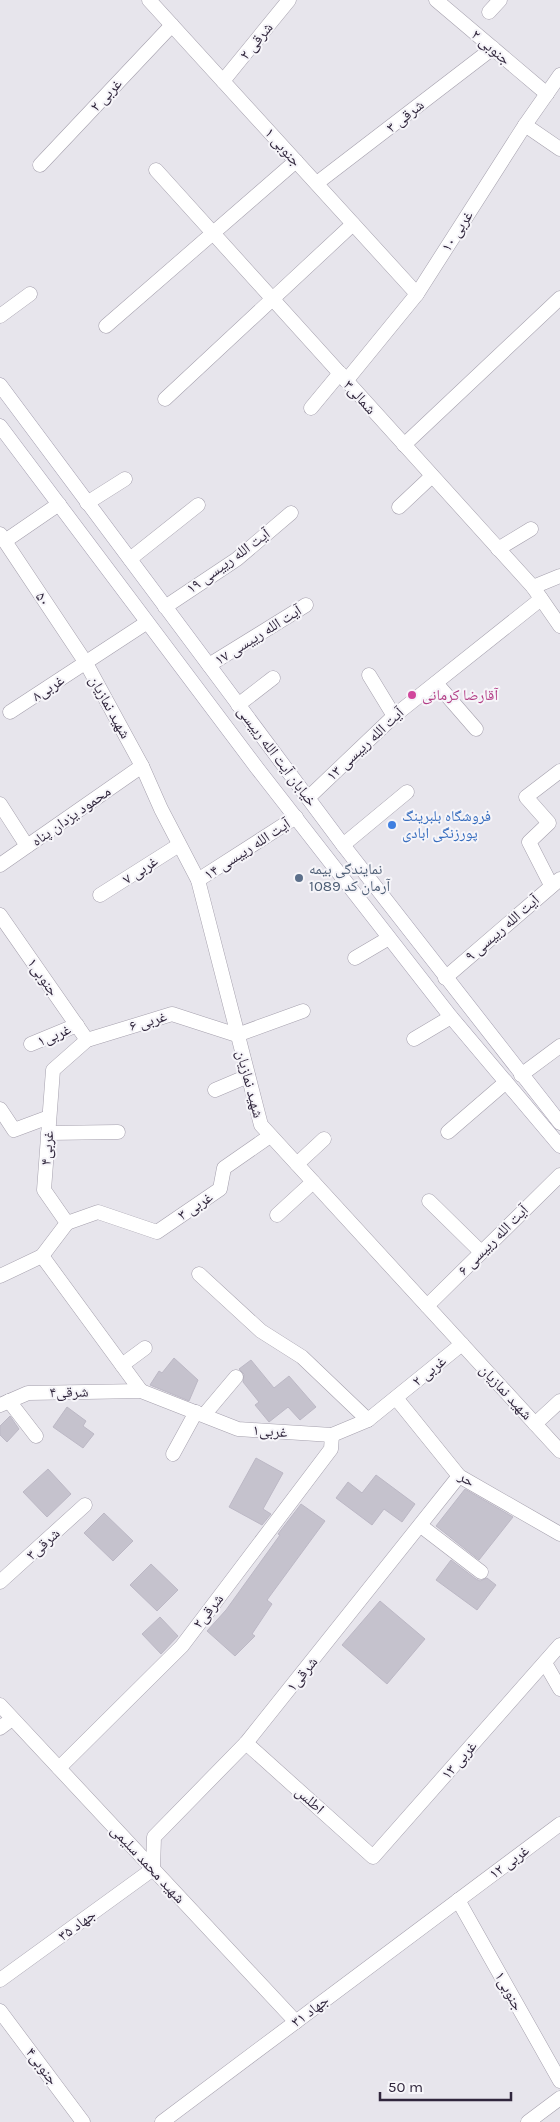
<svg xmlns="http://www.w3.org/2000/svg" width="560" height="2122" viewBox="0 0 560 2122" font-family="Karla,'Noto Naskh Arabic',sans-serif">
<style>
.building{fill:#c5c2cd;stroke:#bcb8c5}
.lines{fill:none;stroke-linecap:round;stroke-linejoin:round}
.minor-casing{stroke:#a5a0ad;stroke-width:15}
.tertiary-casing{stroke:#a5a0ad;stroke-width:15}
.secondary-casing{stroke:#a29cae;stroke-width:15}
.minor{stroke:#fff;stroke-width:14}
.tertiary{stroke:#fff;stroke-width:14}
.secondary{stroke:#fff;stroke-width:14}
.hotel-dot{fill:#d1479c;stroke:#f6f5f9;stroke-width:2}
.shop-dot{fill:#3f7fe0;stroke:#f6f5f9;stroke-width:2}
.service-dot{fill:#5c6f8a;stroke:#f6f5f9;stroke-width:2}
.labels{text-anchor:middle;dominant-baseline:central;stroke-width:4;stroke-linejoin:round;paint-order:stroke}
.street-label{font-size:15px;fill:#30263c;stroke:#f6f5f9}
.hotel-label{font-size:15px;fill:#b23c85;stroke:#f6f5f9;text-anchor:start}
.shop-label{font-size:15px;fill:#366cbe;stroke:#f6f5f9;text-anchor:start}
.service-label{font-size:15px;fill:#4e5e75;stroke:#f6f5f9;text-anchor:start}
</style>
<rect width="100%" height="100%" fill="#e7e5ec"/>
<!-- building -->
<g class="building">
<path d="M174,1358L198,1380L189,1401L150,1385L159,1371L162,1373Z"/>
<path d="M251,1360L274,1388L289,1376L316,1407L300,1420L288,1407L269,1422L255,1405L259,1402L243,1382L244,1374L239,1369Z"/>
<path d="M67,1407L86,1421L83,1426L94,1434L83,1448L53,1427Z"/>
<path d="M10,1416L19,1429L7,1442L0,1435V1426Z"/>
<path d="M256,1458L283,1473L263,1509L271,1514L262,1525L229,1507Z"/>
<path d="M48,1469L71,1494L47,1517L23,1492Z"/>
<path d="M376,1475L415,1504L402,1522L384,1509L372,1525L336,1498L348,1482L362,1493Z"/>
<path d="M465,1489L513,1517L479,1560L436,1526Z"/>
<path d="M301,1504L325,1521L267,1600L272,1604L252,1634L255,1636L235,1656L207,1631L226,1610L280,1535L278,1534Z"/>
<path d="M104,1513L133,1541L113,1561L84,1533Z"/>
<path d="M451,1560L476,1579L480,1581L487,1578L496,1585L477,1610L436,1580Z"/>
<path d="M151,1564L178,1590L157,1611L130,1585Z"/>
<path d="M380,1601L425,1639L387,1684L342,1645Z"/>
<path d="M160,1617L178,1636L161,1654L142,1634Z"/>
</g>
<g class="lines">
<defs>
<g id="minor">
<path d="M149,0L417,294"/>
<path d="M436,0L547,94"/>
<path d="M489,12L500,0"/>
<path d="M223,81L289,0"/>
<path d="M525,125L560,149"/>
<path d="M40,165L172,25"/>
<path d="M156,170L533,587L560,626"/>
<path d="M317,183L493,48"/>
<path d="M0,316L30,294"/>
<path d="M106,326L296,161"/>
<path d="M346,381L417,294L525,125L560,75"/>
<path d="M165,399L353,224"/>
<path d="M311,408L340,373"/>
<path d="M404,445L560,298"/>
<path d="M87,503L125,479"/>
<path d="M399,507L432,476"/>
<path d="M0,534L86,663L142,766L161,809L198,880L261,1125L560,1451"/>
<path d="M5,541L59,504"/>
<path d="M498,549L531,529"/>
<path d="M130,559L198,505"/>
<path d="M533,587L560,576"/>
<path d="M165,607L237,559L291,513"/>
<path d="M209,665L306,605"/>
<path d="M369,675L394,716"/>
<path d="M436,683L476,729"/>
<path d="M238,705L273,678"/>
<path d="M10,712L146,623"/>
<path d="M308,798L394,716L541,599"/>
<path d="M0,804L27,846"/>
<path d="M343,845L407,792"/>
<path d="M0,865L142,766"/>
<path d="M198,880L296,817"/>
<path d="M551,885L529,842L549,823L526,797L560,771"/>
<path d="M100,895L179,845"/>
<path d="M0,915L87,1040"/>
<path d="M355,958L389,938"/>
<path d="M445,978L560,879"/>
<path d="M414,1039L451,1017"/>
<path d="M31,1044L77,1025"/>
<path d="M521,1075L560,1046"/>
<path d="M215,1090L248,1076"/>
<path d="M0,1109L14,1130L49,1117"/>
<path d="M448,1132L506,1082"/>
<path d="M48,1133L118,1132"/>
<path d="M297,1164L324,1139"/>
<path d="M429,1201L481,1252"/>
<path d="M277,1215L313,1182"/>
<path d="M67,1223L98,1212L157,1232L220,1189L224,1168L270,1136"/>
<path d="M42,1256L141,1391"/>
<path d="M199,1274L261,1331L302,1357L368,1420"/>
<path d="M0,1276L42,1256L67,1223L44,1190L53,1070L87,1040L172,1014L237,1035L303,1011"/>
<path d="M427,1306L560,1175"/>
<path d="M122,1365L145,1348"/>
<path d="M396,1398L459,1476L560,1534"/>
<path d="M9,1401L36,1436"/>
<path d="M0,1405L28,1393L141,1391L238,1429L332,1435L368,1420L462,1344"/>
<path d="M204,1415L236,1377"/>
<path d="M535,1424L560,1401"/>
<path d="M173,1454L196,1412"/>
<path d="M421,1526L481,1572"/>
<path d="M0,1582L85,1505"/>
<path d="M0,1705L296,2022"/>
<path d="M0,1728L12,1719"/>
<path d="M246,1743L373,1857L560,1645"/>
<path d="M59,1768L182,1646L331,1449L332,1435"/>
<path d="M458,1900L560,2081"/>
<path d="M0,1980L153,1869L154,1837L246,1743L459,1476"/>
<path d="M0,2011L83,2122"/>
<path d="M162,2122L560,1824"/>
<path d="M528,2122L560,2098"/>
</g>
<path id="tertiary" d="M545,1663L560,1689"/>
<g id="secondary">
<path d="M0,385L343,845L560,1123"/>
<path d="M0,426L257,768L451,1017L560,1146"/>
</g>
</defs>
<!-- minor casing -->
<use href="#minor" class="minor-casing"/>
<!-- tertiary casing -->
<use href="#tertiary" class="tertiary-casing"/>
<!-- secondary casing -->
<use href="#secondary" class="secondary-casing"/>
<!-- minor -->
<use href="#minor" class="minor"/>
<!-- tertiary -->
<use href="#tertiary" class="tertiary"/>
<!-- secondary -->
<use href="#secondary" class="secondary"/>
</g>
<!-- markers -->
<circle class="hotel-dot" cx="412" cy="695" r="5"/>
<circle class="shop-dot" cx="392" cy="825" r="5"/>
<circle class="service-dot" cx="299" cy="878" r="5"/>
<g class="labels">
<!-- street labels -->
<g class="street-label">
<text transform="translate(256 41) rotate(-51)">شرقی ۲</text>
<text transform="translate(491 47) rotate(40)">جنوبی ۲</text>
<text transform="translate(106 95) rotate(-47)">غربی ۲</text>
<text transform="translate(405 116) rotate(-38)">شرقی ۳</text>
<text transform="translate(283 147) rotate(48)">جنوبی ۱</text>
<text transform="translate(457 231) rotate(-57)">غربی ۱۰</text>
<text transform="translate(360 397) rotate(48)">شمالی۳</text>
<text transform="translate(228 561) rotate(-36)">آیت الله رییسی ۱۹</text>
<text transform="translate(43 599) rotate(56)">۵۰</text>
<text transform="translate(258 635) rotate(-32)">آیت الله رییسی ۱۷</text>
<text transform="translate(48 688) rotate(-33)">غربی۸</text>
<text transform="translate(110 707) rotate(61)">شهید نمازیان</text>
<text transform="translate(365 744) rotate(-43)">آیت الله رییسی ۱۳</text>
<text transform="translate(277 756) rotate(53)">خیابان آیت الله رییسی</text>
<text transform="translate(71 816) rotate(-35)">محمود یزدان پناه</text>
<text transform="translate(247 849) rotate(-33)">آیت الله رییسی ۱۴</text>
<text transform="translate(140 870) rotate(-33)">غربی ۷</text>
<text transform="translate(502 928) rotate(-41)">آیت الله رییسی ۹</text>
<text transform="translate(43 977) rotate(55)">جنوبی۱</text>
<text transform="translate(148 1021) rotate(-16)">غربی ۶</text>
<text transform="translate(54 1035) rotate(-23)">غربی۱</text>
<text transform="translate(250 1084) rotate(75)">شهید نمازیان</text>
<text transform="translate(47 1148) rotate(-85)">غربی۴</text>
<text transform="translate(195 1206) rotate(-34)">غربی ۳</text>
<text transform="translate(493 1240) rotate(-45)">آیت الله رییسی ۶</text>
<text transform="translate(429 1371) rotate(-39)">غربی ۲</text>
<text transform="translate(69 1392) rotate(-1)">شرقی۴</text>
<text transform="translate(506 1392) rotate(47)">شهید نمازیان</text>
<text transform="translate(270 1431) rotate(4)">غربی۱</text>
<text transform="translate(467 1479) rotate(35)">حر</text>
<text transform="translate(43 1544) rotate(-42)">شرقی۳</text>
<text transform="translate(208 1611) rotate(-52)">شرقی۲</text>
<text transform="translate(302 1674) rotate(-51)">شرقی۱</text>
<text transform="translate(459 1760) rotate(-49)">غربی ۱۳</text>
<text transform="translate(310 1800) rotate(42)">اطلس</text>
<text transform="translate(509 1862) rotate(-37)">غربی ۱۲</text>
<text transform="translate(148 1864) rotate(47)">شهید محمد سلیمی</text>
<text transform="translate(77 1925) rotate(-36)">جهاد ۳۵</text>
<text transform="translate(509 1991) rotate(61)">جنوبی۱</text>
<text transform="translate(310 2011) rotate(-37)">جهاد ۳۱</text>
<text transform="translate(42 2066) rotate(53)">جنوبی۴</text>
</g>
<!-- hotel labels -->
<g class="hotel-label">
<text x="422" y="695">آقارضا کرمانی</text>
</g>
<!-- shop labels -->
<g class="shop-label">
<text x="402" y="816">فروشگاه بلبرینگ<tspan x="402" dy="17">پورزنگی ابادی</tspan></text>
</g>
<!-- service labels -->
<g class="service-label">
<text x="309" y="869">نمایندگی بیمه<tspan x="309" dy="17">آرمان کد 1089</tspan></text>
</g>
</g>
<!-- scale -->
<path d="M380 2092v8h131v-8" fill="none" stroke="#30263c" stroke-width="2.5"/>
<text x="388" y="2092" font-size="15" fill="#30263c" stroke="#f6f5f9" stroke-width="4" paint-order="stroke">50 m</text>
</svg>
